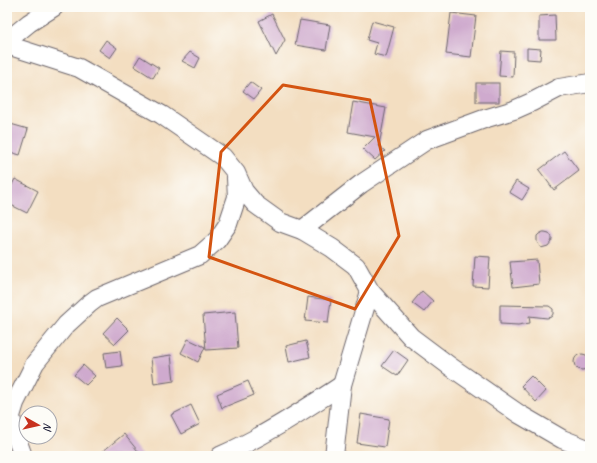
<svg xmlns="http://www.w3.org/2000/svg" width="597" height="463" viewBox="0 0 597 463" font-family="Caveat,sans-serif">
<style>
.building{fill:#cfaace}
.lines{fill:none;stroke-linecap:round;stroke-linejoin:round}
.minor-casing{stroke:#6b646a;stroke-width:20}
.minor{stroke:#fff;stroke-width:18}
.marked{fill:none;stroke:#d45411;stroke-width:3;stroke-linejoin:round}
</style>
<rect width="100%" height="100%" fill="#fdfcf7"/>
<filter id="ink" filterUnits="userSpaceOnUse"><feTurbulence type="fractalNoise" baseFrequency=".025" numOctaves="2"/><feDisplacementMap in="SourceGraphic" scale="8" xChannelSelector="R" yChannelSelector="G"/><feConvolveMatrix kernelMatrix="1 2 1 2 8 2 1 2 1" color-interpolation-filters="sRGB"/></filter>
<filter id="wash" filterUnits="userSpaceOnUse"><feTurbulence type="fractalNoise" baseFrequency=".012" numOctaves="4" result="noise"/><feDisplacementMap in="SourceGraphic" scale="16" xChannelSelector="R" yChannelSelector="G"/><feGaussianBlur stdDeviation="0.9" result="paint"/><feColorMatrix in="noise" values="0 0 0 0 0 0 0 0 0 0 0 0 0 0 0 0 0 1.4 0 .05"/><feComposite in="paint" operator="in"/></filter>
<g filter="url(#wash)">
<rect width="100%" height="100%" fill="#f3dec1"/>
<g id="blocks">
<!-- building -->
<g class="building">
<path d="M451,13L476,16L471,57L446,54Z"/>
<path d="M272,14L285,40L276,56L259,21Z"/>
<path d="M555,15L556,40H539V16Z"/>
<path d="M300,20L330,25L326,50L295,45Z"/>
<path d="M372,21L394,27L386,57L374,54L377,43L367,40Z"/>
<path d="M106,40L117,48L110,58L99,50Z"/>
<path d="M527,48L541,49L540,60L527,59Z"/>
<path d="M501,51L514,52L513,77L499,76Z"/>
<path d="M190,52L200,58L195,68L182,61Z"/>
<path d="M140,56L159,68L153,78L134,66Z"/>
<path d="M250,82L261,90L254,99L243,91Z"/>
<rect x="476" y="83" width="23" height="19"/>
<path d="M353,102L386,108L379,146L385,151L375,160L363,149L375,137L348,132Z"/>
<path d="M7,123L28,129L20,155L7,151Z"/>
<path d="M564,151L579,171L554,190L539,170Z"/>
<path d="M15,179L38,191L27,213L7,203V194Z"/>
<path d="M516,181L529,189L522,200L509,192Z"/>
<path d="M543,232H545L549,233L552,237V240L551,242L548,246L541,248L537,242V236L539,234Z"/>
<path d="M475,256L490,257L488,287L473,286Z"/>
<path d="M537,260L539,284L513,287L510,262Z"/>
<path d="M422,291L433,301L424,312L412,303Z"/>
<path d="M308,297L331,300L328,323L305,321Z"/>
<path d="M500,305L549,306L553,309V314L551,317L547,318L529,316L530,323L518,325L500,324Z"/>
<path d="M235,312L238,348L206,350L203,315Z"/>
<path d="M117,318L129,330L115,344L103,333Z"/>
<path d="M188,339L205,347L198,362L181,353Z"/>
<path d="M306,341L310,357L289,362L286,346Z"/>
<path d="M394,350L408,360L397,376L382,366Z"/>
<path d="M120,351L122,366L106,368L104,353Z"/>
<circle cx="582" cy="362" r="8"/>
<path d="M171,355L174,381L154,384L151,358Z"/>
<path d="M83,365L95,376L86,385L74,375Z"/>
<path d="M531,376L546,391L536,402L521,386Z"/>
<path d="M248,381L254,395L222,408L217,394Z"/>
<path d="M191,405L200,424L181,434L171,415Z"/>
<path d="M361,414L389,419L385,447L357,443Z"/>
<path d="M124,434L142,456H97Z"/>
</g>
</g>
</g>
<g filter="url(#ink)">
<use href="#blocks" fill-opacity="0" stroke="#6b646a" stroke-width="1"/>
<g class="lines">
<defs>
<g id="minor">
<path d="M7,41L29,23L54,7"/>
<path d="M7,45L79,68L162,115L223,157L236,173L244,191L255,204L280,222L302,230L332,248L356,266L370,291L411,337L451,367L519,414L562,439L590,450"/>
<path d="M302,230L361,184L427,140L484,119L514,110L532,102L559,88L590,83"/>
<path d="M23,456L13,428L11,416L15,403L35,363L66,325L89,304L97,298L200,255L217,240L228,224L237,197L236,178"/>
<path d="M220,456C263,437 302,411 342,385"/>
<path d="M334,456L342,385L370,291"/>
</g>
</defs>
<!-- minor casing -->
<use href="#minor" class="minor-casing"/>
<!-- minor -->
<use href="#minor" class="minor"/>
</g>
</g>
<!-- marked area -->
<path class="marked" d="M283,85L370,100L399,236L355,309L209,257L221,152Z"/>
<!-- margin -->
<rect width="597" height="463" fill="none" stroke="#fdfcf7" stroke-width="24"/>
<!-- north arrow -->
<g transform="translate(38 425) rotate(98)"><circle r="19" fill="#fdfcf7" stroke="#a5a5ac"/>
<path d="M0-3L7 15L0 10L-7 15Z" fill="#c8321e"/>
<text y="-6" font-size="11" font-weight="bold" text-anchor="middle" fill="#22223b">N</text>
</g>
</svg>
